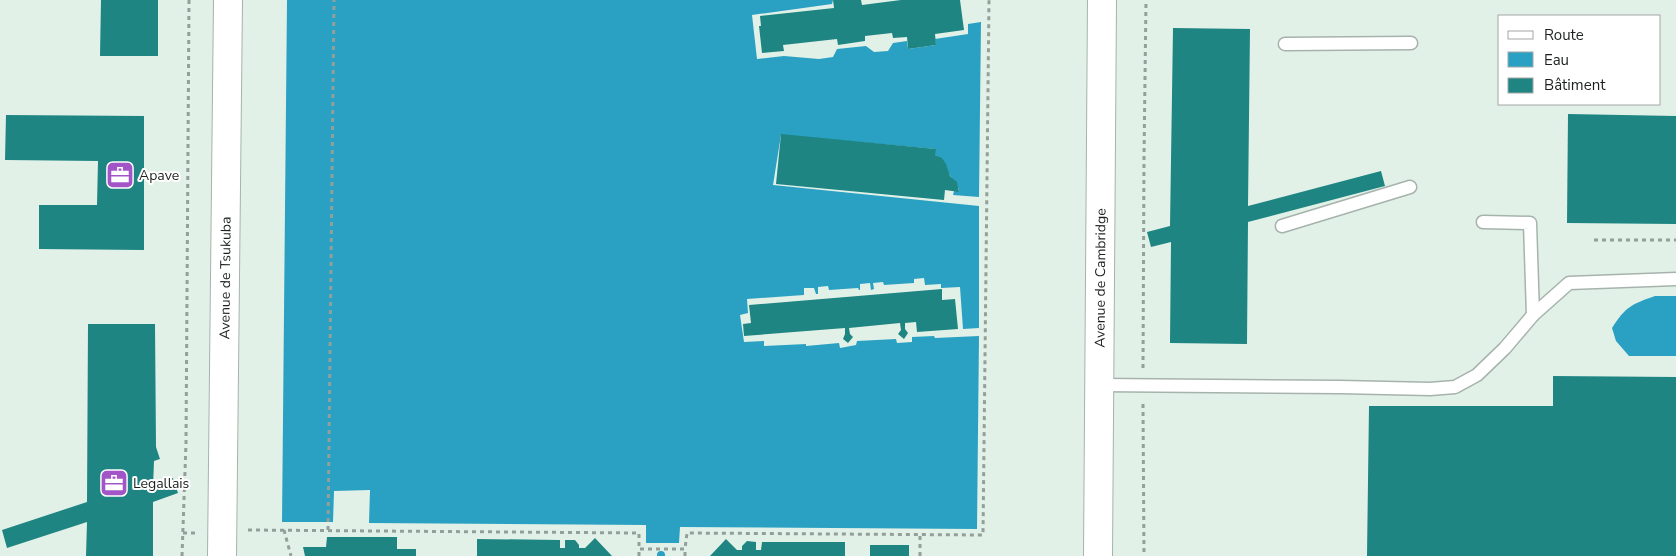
<svg xmlns="http://www.w3.org/2000/svg" width="1676" height="556" viewBox="0 0 1676 556" font-family="'Nunito Sans',sans-serif">
<style>
.water{fill:#2aa1c3}
.lines{fill:none;stroke-linecap:round;stroke-linejoin:round}
.stream{stroke:#2aa1c3;stroke-width:8}
.building{fill:#1e8582}
.lane-casing{stroke:#a6b3ac;stroke-width:15}
.secondary-casing{stroke:#a6b3ac;stroke-width:30}
.path{stroke:#949f99;stroke-width:3;stroke-dasharray:4 4;stroke-linecap:butt}
.lane{stroke:#fff;stroke-width:12}
.secondary{stroke:#fff;stroke-width:28}
.labels{text-anchor:middle;dominant-baseline:central;stroke-width:4;stroke-linejoin:round;paint-order:stroke}
.poi-label{font-size:14px;fill:#1c211e;stroke:#fff;text-anchor:start}
.street-label{font-size:14px;fill:#1c211e;stroke:#fff}
</style>
<rect width="100%" height="100%" fill="#e2f1e8"/>
<!-- water -->
<g class="water">
<path d="M287,0H833L832,4L752,15L757,59L784,56L819,59L833,57L837,49L866,46L874,52L888,51L893,43L907,41L908,49L936,45L935,39L968,34V24L981,22L979,197L953,195L954,191H959C957,181 954,182 949,174C943,164 947,161 935,155V149L781,135L773,185L979,206V328L963,329L960,287L941,288V284L925,285L924,278L914,279V283L884,285L883,282L873,283L874,289L871,290L870,283L860,284V290H859L858,288L829,290L828,286L818,287V294H816L814,288H804V295L747,299L748,313L740,315L744,342L764,341V346L806,344V346L839,343L840,348L856,345L857,341L896,339L897,343L912,342V337L934,336L935,338L979,336L977,529L680,527L679,543H646V525L369,523L370,490L334,491L333,522H282Z"/>
<path d="M1655,296H1676V356H1629L1616,341L1612,328C1625,307 1632,304 1655,296Z"/>
</g>
<g class="lines">
<!-- stream -->
<path class="stream" d="M661,556V555"/>
</g>
<!-- building -->
<g class="building">
<path d="M101,0H158V56H100Z"/>
<path d="M833,0H861L862,5L901,0H960L964,30L935,34L936,45L908,49L907,37L893,38L892,33L865,36V41L838,45L837,39L783,45L784,51L762,53L759,26H761L760,16L834,8Z"/>
<path d="M1173,28L1250,29L1248,206L1381,171L1385,186L1248,222L1247,344L1170,343L1171,242L1151,247L1147,232L1170,226Z"/>
<path d="M1568,114L1676,116V224L1567,223Z"/>
<path d="M6,115L144,116V250L39,249V205H97L98,161L5,160Z"/>
<path d="M781,134L936,149L935,155L942,158L946,164L950,176L957,182L959,192L945,190L944,200L776,184Z"/>
<path d="M942,289V300L955,299L958,329L917,332L916,322L905,323V329L908,333L904,339L898,334L901,330L900,323L849,328L850,334L853,337L848,343L843,339L845,334V328L744,336L743,324L751,323L749,305Z"/>
<path d="M88,324H155L156,447L160,459L154,461L153,487L173,478L178,493L153,502V556H86L87,522L7,548L2,530L87,502Z"/>
<path d="M1553,376L1676,377V556H1367L1369,406H1553Z"/>
<path d="M327,537H397V549H416V556H305L303,547H326Z"/>
<path d="M595,538L612,556H477V539L560,540V548H565V540H575L579,545V548H585Z"/>
<path d="M726,539L737,550H742V546L747,541L756,542V550H761L762,542H845V556H710Z"/>
<rect x="870" y="545" width="39" height="11"/>
</g>
<g class="lines">
<defs>
<g id="lane">
<path d="M1285,44L1411,43"/>
<path d="M1483,222L1530,223L1533,315"/>
<path d="M1282,226L1410,187"/>
<path d="M1100,385L1340,387L1430,389L1455,387L1477,375L1505,348L1533,315L1569,283L1676,279"/>
</g>
<g id="secondary">
<path id="s1" d="M222,556L228,0"/>
<path id="s2" d="M1098,556L1102,0"/>
</g>
</defs>
<!-- lane casing -->
<use href="#lane" class="lane-casing"/>
<!-- secondary casing -->
<use href="#secondary" class="secondary-casing"/>
<!-- path -->
<g class="path">
<path d="M1594,240H1676"/>
<path d="M1143,368L1144,158L1146,0"/>
<path d="M1143,404L1144,556"/>
<path d="M248,530L639,533V549"/>
<path d="M284,530L291,556"/>
<path d="M328,530L334,0"/>
<path d="M183,533H198"/>
<path d="M182,556L186,443L189,0"/>
<path d="M639,556V549H685L687,533L983,535L989,0"/>
<path d="M685,556V549"/>
<path d="M920,556V535"/>
</g>
<!-- lane -->
<use href="#lane" class="lane"/>
<!-- secondary -->
<use href="#secondary" class="secondary"/>
</g>
<!-- icons -->
<defs>
<symbol id="office-square" viewBox="-11 -11 22 22"><rect x="-9" y="-9" width="18" height="18" rx="4" fill="#a255c7" stroke="#fff"/><path d="M-6-3h4V-5.5h4V-3h4V5H-6ZM-1-4.5V-3h2v-1.5ZM-6 0V1H6V0Z" fill="#fff"/></symbol>
</defs>
<g fill-rule="evenodd">
<use href="#office-square" x="104" y="159" width="32" height="32"/>
<use href="#office-square" x="98" y="467" width="32" height="32"/>
</g>
<g class="labels">
<!-- poi labels -->
<g class="poi-label">
<text x="139" y="175">Apave</text>
<text x="133" y="483">Legallais</text>
</g>
<!-- street labels -->
<g class="street-label">
<text stroke="none"><textPath href="#s1" startOffset="278">Avenue de Tsukuba</textPath></text>
<text stroke="none"><textPath href="#s2" startOffset="278">Avenue de Cambridge</textPath></text>
</g>
</g>
<!-- legend -->
<rect x="1498" y="15" width="162" height="90" fill="#ffffff" stroke="#a4a6a5"/>
<rect x="1508" y="31" width="25" height="8" fill="#ffffff" stroke="#a4a6a5"/>
<text x="1544" y="40" font-size="15" fill="#1c211e">Route</text>
<rect x="1508" y="52" width="25" height="15" fill="#2aa1c3" stroke="#a4a6a5"/>
<text x="1544" y="65" font-size="15" fill="#1c211e">Eau</text>
<rect x="1508" y="78" width="25" height="15" fill="#1e8582" stroke="#a4a6a5"/>
<text x="1544" y="90" font-size="15" fill="#1c211e">Bâtiment</text>
</svg>
